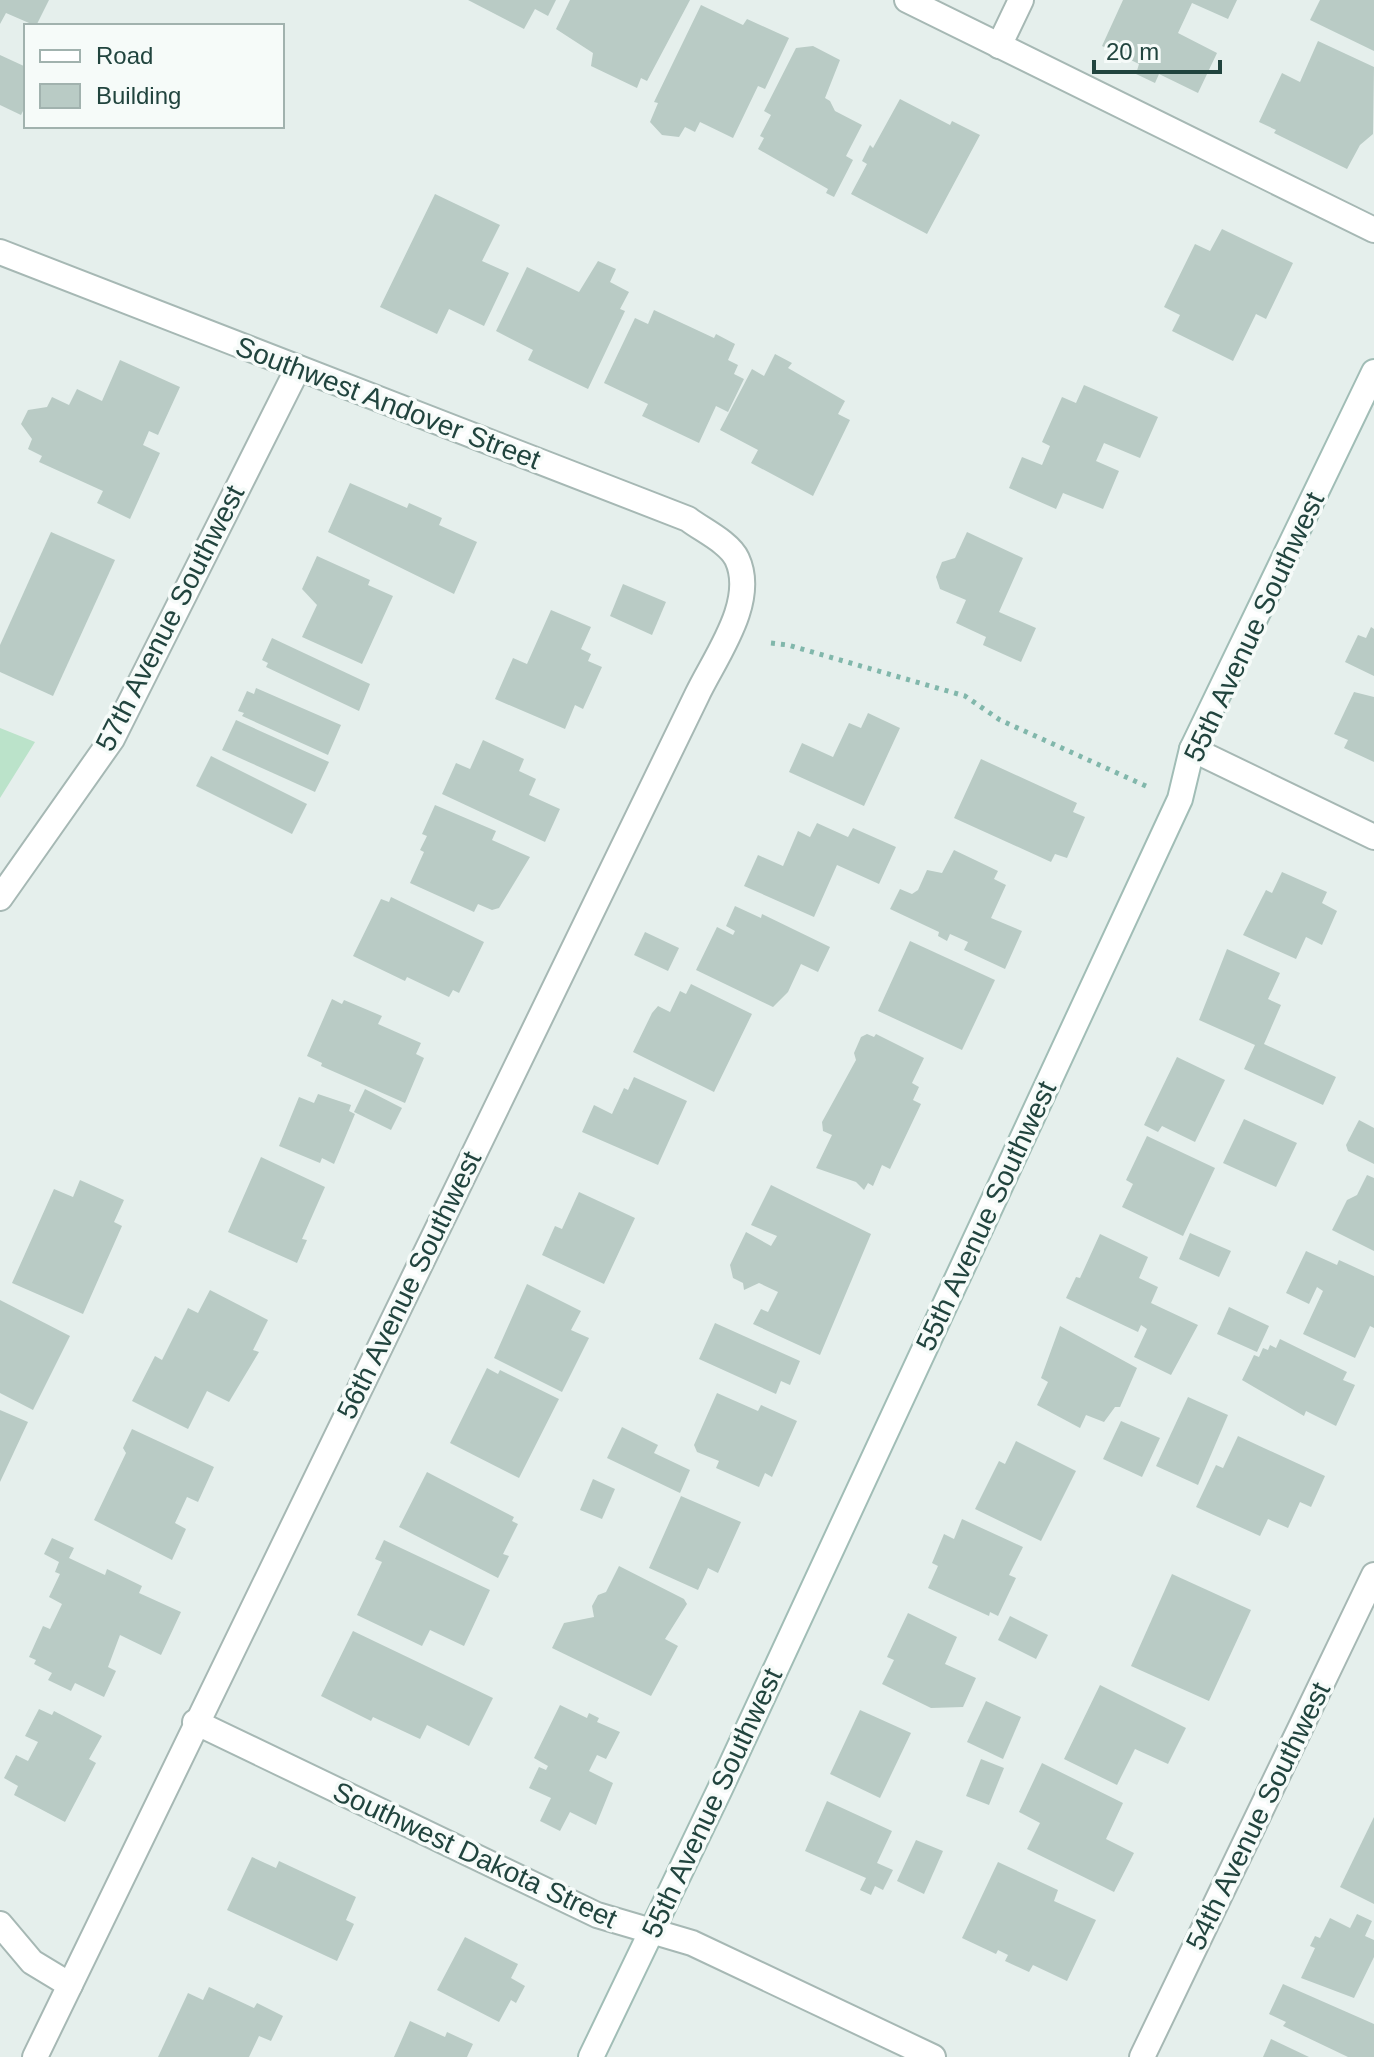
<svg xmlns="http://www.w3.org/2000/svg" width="1374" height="2057" viewBox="0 0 1374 2057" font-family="Helvetica,sans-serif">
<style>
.green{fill:#bbe3ca}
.building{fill:#b9cbc5}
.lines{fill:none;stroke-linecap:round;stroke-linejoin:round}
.street-casing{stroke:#a6b8b4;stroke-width:28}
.secondary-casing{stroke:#a1bdb6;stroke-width:28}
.path{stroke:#81b7ab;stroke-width:5;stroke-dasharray:4 6;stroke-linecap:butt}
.street{stroke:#fff;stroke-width:24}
.secondary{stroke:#fff;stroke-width:24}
.labels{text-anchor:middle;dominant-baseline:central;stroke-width:7;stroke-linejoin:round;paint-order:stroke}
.street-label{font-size:28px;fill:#21443e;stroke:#f6fbf9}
</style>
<rect width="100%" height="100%" fill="#e5efec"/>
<!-- green -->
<path class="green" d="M0,728L35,742L0,798Z"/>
<!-- building -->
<g class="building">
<path d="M0,0H49L36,26L6,13L0,24Z"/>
<path d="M468,0H556L548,16L535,9L524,29Z"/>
<path d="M570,0H690L647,81L641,78L637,88L591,66L593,53L556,29Z"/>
<path d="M1123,0H1237L1228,19L1192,3L1178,33L1217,53L1198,93L1159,74L1155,83L1136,74L1139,64L1102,46Z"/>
<path d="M1320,0H1374V51L1310,20Z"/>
<path d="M701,5L743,25L747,19L789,38L765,89L758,86L733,138L700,122L695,132L685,127L679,137L662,135L650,122L658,103L654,102Z"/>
<path d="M1318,41L1374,67L1373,134L1360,145L1347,169L1274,133L1276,130L1259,122L1282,73L1300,82Z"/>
<path d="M813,46L840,60L825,98L830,101L835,111L862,125L846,156L853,160L834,197L826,193L828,189L758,149L764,138L760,136L771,115L764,111L796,48Z"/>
<path d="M0,55L26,67V105L21,115L0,105Z"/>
<path d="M900,99L950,125L952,121L980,135L927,234L851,194L867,164L862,161L870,145L873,148Z"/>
<path d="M435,194L500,225L482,261L509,273L484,326L449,309L437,334L380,307Z"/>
<path d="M1222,229L1293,263L1266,319L1256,314L1233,361L1172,331L1180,315L1164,307L1195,244L1210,251Z"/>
<path d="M598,261L616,269L610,282L629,292L620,309L625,311L588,389L528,360L533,350L496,331L527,267L579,292Z"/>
<path d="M654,310L714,338L716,334L735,344L728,360L738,365L734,374L744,379L728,412L716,406L699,443L642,416L648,404L604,383L635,318L648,324Z"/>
<path d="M775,354L792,363L788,368L845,401L838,414L850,420L813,496L751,463L758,450L720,430L752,369L764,376Z"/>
<path d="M120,360L180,387L158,435L149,431L143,445L160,453L130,519L97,503L103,491L39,462L42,456L28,449L32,439L21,424L28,410L47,407L52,397L69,405L77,389L102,401Z"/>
<path d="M1084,385L1158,417L1140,458L1104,443L1096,461L1119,471L1103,509L1063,493L1056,509L1009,488L1022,457L1042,465L1050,446L1042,442L1062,397L1076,403Z"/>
<path d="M350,483L407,508L409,503L442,518L439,525L477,542L454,594L328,532Z"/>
<path d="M51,532L115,560L53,696L0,672V645Z"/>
<path d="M967,532L1023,558L999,612L1036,628L1021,662L983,645L986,637L956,623L966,600L940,589L936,577L942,562L955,558Z"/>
<path d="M317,556L370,580L368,585L393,596L362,664L302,637L317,605L302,589Z"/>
<path d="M623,584L666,602L652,635L610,616Z"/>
<path d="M551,610L591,627L581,649L591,654L588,661L602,667L583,709L575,705L565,729L495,699L513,658L527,664Z"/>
<path d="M1371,627L1374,629V676L1345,662L1358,635L1366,638Z"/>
<path d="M272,638L370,684L359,711L266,667L268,663L262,660Z"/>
<path d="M256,688L341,725L328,755L242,716L244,713L238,711L247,691L254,694Z"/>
<path d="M1354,692L1374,697V762L1344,748L1348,740L1334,734Z"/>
<path d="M868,713L900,728L864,806L789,772L802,743L833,757L849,723L861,728Z"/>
<path d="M236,720L329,762L315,792L222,750Z"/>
<path d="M483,740L524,759L519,771L536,779L529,795L560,809L545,842L442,794L456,763L470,769Z"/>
<path d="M211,756L307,804L292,834L196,786Z"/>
<path d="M981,759L1077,803L1073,812L1085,817L1067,858L1055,854L1051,862L954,818Z"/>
<path d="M435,805L496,831L492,840L530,857L499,908L492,910L478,904L474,912L410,883L424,852L420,850L427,836L422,834Z"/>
<path d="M817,823L848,837L853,828L896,847L879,884L837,865L814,917L744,886L758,855L783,866L798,831L810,837Z"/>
<path d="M954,850L998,871L994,879L1006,885L991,918L1022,931L1005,969L964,950L968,942L950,934L947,941L938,936L939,932L890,909L900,889L912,894L918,890L927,870L942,873Z"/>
<path d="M1282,872L1327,892L1322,903L1337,911L1322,945L1306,937L1296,959L1243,935L1266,890L1272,893Z"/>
<path d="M391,897L484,942L459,993L453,990L449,997L407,977L405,981L353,956L381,899L389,902Z"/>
<path d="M735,906L761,918L762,914L830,947L818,972L801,964L788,992L773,1007L696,970L717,927L733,935L735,931L726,926Z"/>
<path d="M645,932L679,948L668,971L634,955Z"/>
<path d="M910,941L995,980L962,1050L878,1011Z"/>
<path d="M1227,949L1280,973L1268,999L1281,1005L1264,1044L1336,1077L1323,1105L1244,1069L1255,1045L1199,1020Z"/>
<path d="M691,984L752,1014L714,1092L633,1052L652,1013L658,1006L670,1012L680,991L686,994Z"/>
<path d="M332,999L342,1004L344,1000L382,1016L378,1024L421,1043L416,1054L424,1058L405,1103L321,1066L322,1063L307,1056Z"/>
<path d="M867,1034L874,1037L876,1034L924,1058L912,1083L919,1087L913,1100L921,1104L890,1169L882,1165L873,1186L868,1183L864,1190L856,1182L816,1168L832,1135L823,1131L822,1122L856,1060L854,1053L861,1037Z"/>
<path d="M1177,1057L1225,1080L1195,1142L1162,1126L1158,1132L1144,1125Z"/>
<path d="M634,1077L687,1101L658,1165L582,1132L594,1105L612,1114L624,1088L628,1090Z"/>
<path d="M365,1089L402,1108L391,1130L354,1112Z"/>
<path d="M318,1094L351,1105L349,1111L355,1114L334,1164L322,1158L320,1163L279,1146L299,1097L314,1103Z"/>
<path d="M1244,1119L1297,1143L1276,1187L1223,1163Z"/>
<path d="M1359,1120L1374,1128V1164L1348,1151L1346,1145Z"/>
<path d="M1147,1136L1215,1168L1183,1236L1122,1207L1133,1184L1126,1180Z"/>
<path d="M261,1157L325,1187L302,1239L307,1240L297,1263L228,1232Z"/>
<path d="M1367,1175L1374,1178V1251L1332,1230L1347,1200L1357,1195Z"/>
<path d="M80,1180L124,1200L114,1222L122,1226L83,1314L12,1283L54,1189L73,1197Z"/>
<path d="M771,1185L871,1234L820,1355L753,1324L761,1309L768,1312L778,1292L759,1283L744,1290L743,1283L733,1278L730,1265L746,1232L771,1246L777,1236L751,1225Z"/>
<path d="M579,1192L635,1218L604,1284L542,1255L555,1226L562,1229Z"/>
<path d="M1190,1233L1231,1251L1219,1277L1179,1259Z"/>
<path d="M1100,1234L1148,1257L1139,1278L1158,1287L1151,1303L1198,1325L1171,1375L1134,1357L1147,1329L1141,1325L1138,1332L1066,1298L1076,1277L1080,1278Z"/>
<path d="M1306,1251L1337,1265L1339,1260L1374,1276V1328L1370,1326L1355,1358L1303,1334L1323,1291L1317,1287L1309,1304L1286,1293Z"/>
<path d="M527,1284L581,1311L571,1330L589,1338L562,1392L494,1358Z"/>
<path d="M210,1290L268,1320L253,1350L259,1352L229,1402L207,1391L188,1429L132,1401L155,1356L162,1360L188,1308L198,1313Z"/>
<path d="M0,1300L70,1336L33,1410L0,1393Z"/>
<path d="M1229,1307L1269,1326L1257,1352L1217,1334Z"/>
<path d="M715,1323L800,1361L790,1385L781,1381L776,1394L699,1359Z"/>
<path d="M1060,1326L1137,1368L1120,1407H1115L1104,1422L1086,1415L1080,1428L1037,1405L1048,1382L1041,1378Z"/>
<path d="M1280,1339L1347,1372L1343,1380L1355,1385L1336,1426L1306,1411L1304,1416L1242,1380L1254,1355L1259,1357L1263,1348L1268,1350L1270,1345L1276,1348Z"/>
<path d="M487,1368L498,1374L500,1370L559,1399L519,1478L450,1443Z"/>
<path d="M717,1393L758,1411L761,1405L797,1421L772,1477L765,1473L759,1487L716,1468L719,1461L697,1452L694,1445Z"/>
<path d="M1188,1397L1228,1415L1198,1485L1156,1466Z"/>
<path d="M0,1410L28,1422L0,1482Z"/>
<path d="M1121,1421L1160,1438L1142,1477L1103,1459Z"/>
<path d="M622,1427L658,1445L654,1453L690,1470L680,1493L607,1458Z"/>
<path d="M132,1429L214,1467L198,1502L187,1497L175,1523L186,1529L172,1560L94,1520L126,1453L123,1448Z"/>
<path d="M1238,1436L1325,1476L1311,1507L1300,1502L1288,1528L1268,1519L1260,1536L1196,1507L1216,1465L1223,1468Z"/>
<path d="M1016,1441L1076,1471L1041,1541L975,1509L999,1461L1005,1464Z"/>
<path d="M427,1472L514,1517L512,1521L518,1524L503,1554L509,1556L498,1578L399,1527Z"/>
<path d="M593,1479L615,1489L602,1519L580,1510Z"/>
<path d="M681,1496L741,1522L718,1573L708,1568L698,1590L649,1568Z"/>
<path d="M962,1519L1023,1547L1009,1575L1016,1578L998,1616L990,1612L989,1616L928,1588L938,1566L932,1563L944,1534L954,1539Z"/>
<path d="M52,1538L74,1548L69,1558L105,1575L107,1569L142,1586L139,1593L181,1612L161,1655L120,1635L108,1667L116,1671L104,1697L75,1683L71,1691L48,1680L52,1673L34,1664L36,1660L29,1657L43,1626L50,1629L62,1604L49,1597L60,1574L55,1572L59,1562L44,1554Z"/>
<path d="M384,1540L490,1590L464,1646L430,1630L422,1646L357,1615L382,1562L375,1559Z"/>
<path d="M619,1566L684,1599L687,1604L665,1639L678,1646L651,1696L552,1648L564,1623L594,1617L592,1606L598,1595L606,1592Z"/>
<path d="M1172,1574L1251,1610L1209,1701L1131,1666Z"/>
<path d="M908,1613L957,1637L945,1664L976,1678L963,1707L931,1708L882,1684L894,1660L887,1657Z"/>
<path d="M1010,1616L1048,1635L1036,1659L998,1640Z"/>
<path d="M353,1631L493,1698L469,1746L427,1725L420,1739L373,1717L371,1721L321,1696Z"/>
<path d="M1100,1685L1186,1728L1168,1764L1135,1749L1117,1785L1064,1759Z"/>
<path d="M986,1701L1021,1717L1003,1759L967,1742Z"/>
<path d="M560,1705L587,1718L589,1713L599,1718L597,1722L620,1732L606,1759L597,1755L589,1771L613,1783L596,1825L570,1812L560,1831L540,1821L551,1798L529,1788L539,1767L546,1770L548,1766L534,1758Z"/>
<path d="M39,1709L52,1715L54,1711L102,1736L89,1759L96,1763L65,1822L14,1795L18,1786L4,1778L16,1755L28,1761L38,1742L25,1736Z"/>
<path d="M860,1710L911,1733L880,1798L830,1774Z"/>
<path d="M981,1759L1004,1768L989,1805L966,1796Z"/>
<path d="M1042,1763L1123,1803L1106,1839L1134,1853L1114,1892L1027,1849L1040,1823L1019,1812Z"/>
<path d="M827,1801L892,1831L877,1863L893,1870L883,1890L875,1886L871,1895L860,1890L866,1878L805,1851Z"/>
<path d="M1374,1817V1904L1340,1887Z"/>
<path d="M916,1840L943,1851L924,1894L897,1881Z"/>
<path d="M252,1857L276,1868L279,1861L356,1897L346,1920L354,1924L337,1961L227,1910Z"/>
<path d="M998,1862L1058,1890L1054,1901L1096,1920L1067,1981L1033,1965L1029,1972L1005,1961L1008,1955L998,1950L996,1954L962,1938Z"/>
<path d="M1357,1914L1372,1921L1365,1936L1374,1940V1957L1354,1998L1301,1978L1315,1948L1310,1946L1315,1936L1320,1938L1330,1918L1350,1928Z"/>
<path d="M465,1937L518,1964L511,1978L525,1986L516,2003L511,2000L499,2022L437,1990Z"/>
<path d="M1283,1984L1374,2024V2057H1348L1283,2026L1286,2022L1269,2014Z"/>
<path d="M209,1987L254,2008L257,2003L283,2016L271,2041L259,2036L249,2057H158L188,1993L203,2000Z"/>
<path d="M410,2021L445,2037L447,2032L473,2044L467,2057H394Z"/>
<path d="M1271,2039L1309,2057H1263Z"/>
</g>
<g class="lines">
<defs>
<g id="street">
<path d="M907,0L1374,230"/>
<path d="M999,46L1021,0"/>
<path d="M0,252L688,519C702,530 729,542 737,559C757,602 715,657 697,695L35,2057"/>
<path d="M1192,749L1374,837"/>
<path d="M0,898L112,739L298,368"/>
<path d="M195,1722L597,1915L692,1943L933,2057"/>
<path d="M0,1924L32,1962L70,1985"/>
<path d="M1142,2057L1374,1575"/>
</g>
<path id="secondary" d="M591,2057L720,1789L1180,799L1192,749L1374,372"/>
</defs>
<!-- street casing -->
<use href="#street" class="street-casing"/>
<!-- secondary casing -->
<use href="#secondary" class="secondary-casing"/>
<!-- path -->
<path class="path" d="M771,643L788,645L965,696L1000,720L1148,787"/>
<!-- street -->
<use href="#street" class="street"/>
<!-- secondary -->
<use href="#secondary" class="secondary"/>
</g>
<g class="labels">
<!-- street labels -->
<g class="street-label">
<text transform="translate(388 403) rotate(21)">Southwest Andover Street</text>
<text transform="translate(170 618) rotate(-63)">57th Avenue Southwest</text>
<text transform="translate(1254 627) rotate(-65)">55th Avenue Southwest</text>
<text transform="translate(986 1216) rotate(-65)">55th Avenue Southwest</text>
<text transform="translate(409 1285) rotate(-64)">56th Avenue Southwest</text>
<text transform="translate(712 1803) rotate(-65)">55th Avenue Southwest</text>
<text transform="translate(1258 1816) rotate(-64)">54th Avenue Southwest</text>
<text transform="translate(475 1855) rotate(25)">Southwest Dakota Street</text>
</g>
</g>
<!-- legend -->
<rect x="24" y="24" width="260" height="104" fill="#f6fbf9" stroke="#a1b2ae" stroke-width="2"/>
<rect x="40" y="50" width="40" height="12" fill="#ffffff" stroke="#a1b2ae" stroke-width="2"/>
<text x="96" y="64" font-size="24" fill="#21443e">Road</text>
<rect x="40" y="84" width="40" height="24" fill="#b9cbc5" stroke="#a1b2ae" stroke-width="2"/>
<text x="96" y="104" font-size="24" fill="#21443e">Building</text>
<!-- scale -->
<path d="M1094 60v12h126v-12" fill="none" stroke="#21443e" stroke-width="4"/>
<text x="1106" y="60" font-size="24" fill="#21443e" stroke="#f6fbf9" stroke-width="6" paint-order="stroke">20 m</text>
</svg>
